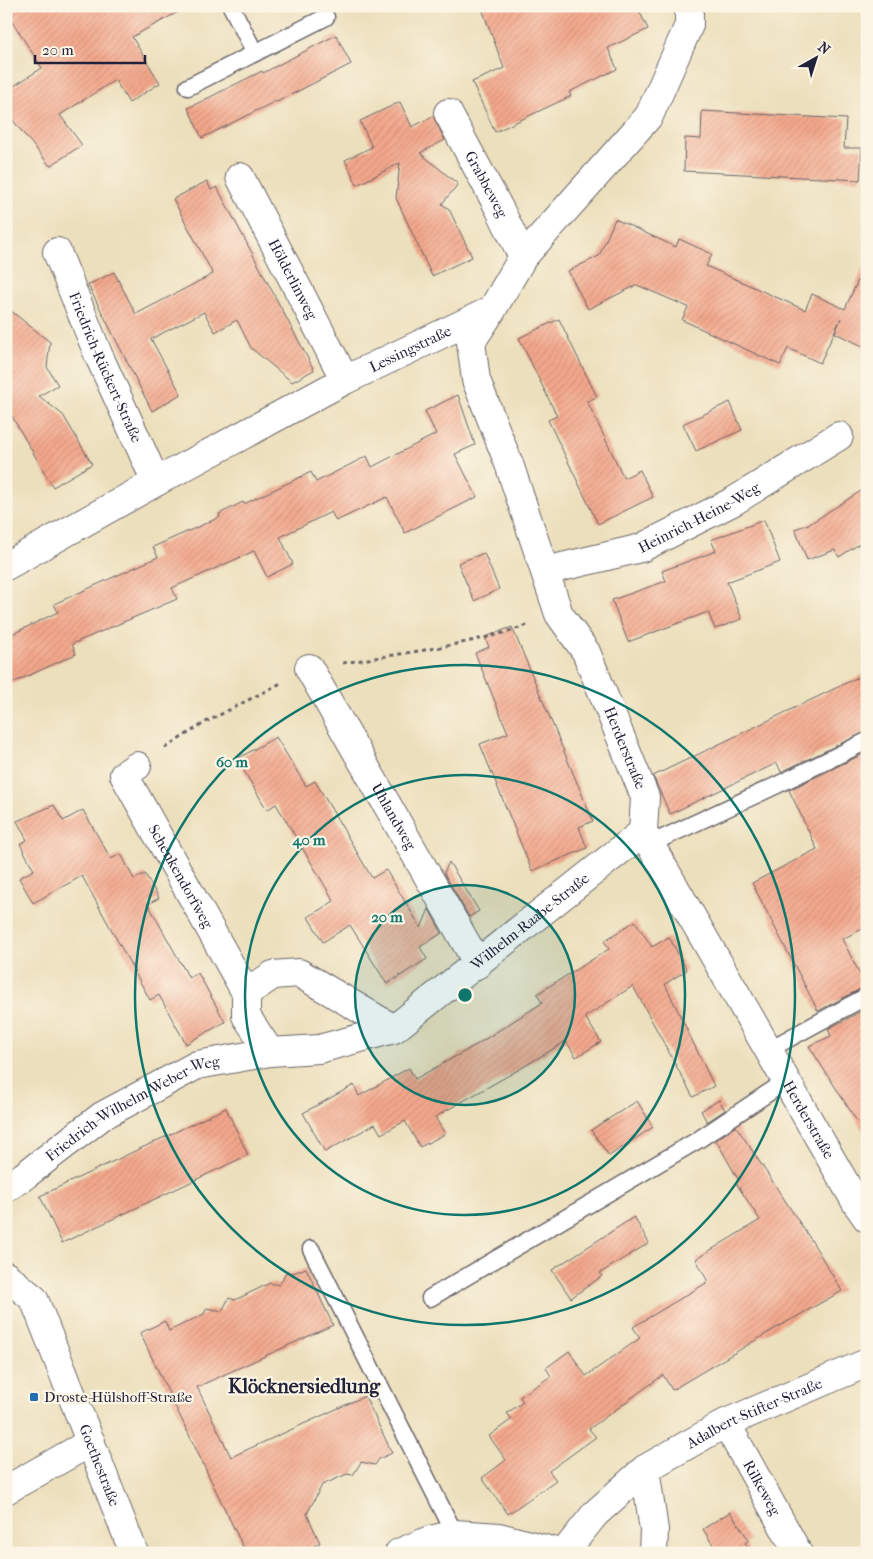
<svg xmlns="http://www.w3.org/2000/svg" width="873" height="1559" viewBox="0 0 873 1559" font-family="'IM FELL French Canon',serif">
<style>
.building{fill:url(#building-hatch)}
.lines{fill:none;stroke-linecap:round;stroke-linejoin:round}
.lane-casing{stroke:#696468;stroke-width:19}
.street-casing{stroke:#696468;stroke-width:30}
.path{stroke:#696468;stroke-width:3;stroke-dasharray:4 4;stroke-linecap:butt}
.lane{stroke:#fff;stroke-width:16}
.street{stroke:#fff;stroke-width:28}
.ring{fill:none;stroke:#0f766e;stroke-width:2.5}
.poi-dot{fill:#1f6fb2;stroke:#fcf5e5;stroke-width:2}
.labels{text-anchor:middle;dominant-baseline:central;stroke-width:4.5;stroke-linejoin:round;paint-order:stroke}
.street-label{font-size:15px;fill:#22223b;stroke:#fcf5e5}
.poi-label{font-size:15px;fill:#22223b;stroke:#fcf5e5;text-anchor:start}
.district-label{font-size:20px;font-weight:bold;fill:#22223b;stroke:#fcf5e5}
.centre{fill:#0f766e;stroke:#fcf5e5;stroke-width:2.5}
.ring-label{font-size:15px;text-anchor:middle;font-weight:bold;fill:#0f766e;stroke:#fcf5e5;stroke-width:4.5;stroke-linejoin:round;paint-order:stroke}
</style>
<defs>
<pattern id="building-hatch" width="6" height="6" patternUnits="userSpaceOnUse" patternTransform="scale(1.25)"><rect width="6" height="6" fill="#f3a78b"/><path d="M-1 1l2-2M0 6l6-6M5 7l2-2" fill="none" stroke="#d08f79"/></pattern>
</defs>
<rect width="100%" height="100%" fill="#fcf5e5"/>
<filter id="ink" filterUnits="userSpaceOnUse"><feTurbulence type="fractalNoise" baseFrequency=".02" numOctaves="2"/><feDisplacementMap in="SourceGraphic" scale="10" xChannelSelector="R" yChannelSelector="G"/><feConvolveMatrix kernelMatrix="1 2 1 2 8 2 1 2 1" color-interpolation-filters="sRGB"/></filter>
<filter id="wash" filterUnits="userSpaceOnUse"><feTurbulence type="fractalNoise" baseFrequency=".0096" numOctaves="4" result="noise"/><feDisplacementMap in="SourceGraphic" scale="20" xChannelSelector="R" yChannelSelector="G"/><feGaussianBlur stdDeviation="1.12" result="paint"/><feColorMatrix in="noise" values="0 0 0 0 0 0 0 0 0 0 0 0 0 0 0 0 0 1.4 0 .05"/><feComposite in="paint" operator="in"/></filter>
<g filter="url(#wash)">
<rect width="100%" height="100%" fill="#ecdfbc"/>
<g id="blocks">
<!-- building -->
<g class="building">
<path d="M6,6H189L132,37L160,83L129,103L115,80L60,115L82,145L50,166L6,112V91L42,68L6,12Z"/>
<path d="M481,6H637L648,29L608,48L617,69L569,92L571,96L495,132L472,82L504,68Z"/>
<path d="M336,35L351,64L277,102L276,101L202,138L188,108L262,71L263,73Z"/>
<path d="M400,102L412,127L433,116L445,140L420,153L458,184L442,204L449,209L472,257L432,276L396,198L400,163L357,185L345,160L372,147L360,121Z"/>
<path d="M702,111L846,119L844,148H862L860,180L684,171L685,138L701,139Z"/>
<path d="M207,181L211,190L217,187L314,370L292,382L251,348L237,320L215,332L204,312L151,339L181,394L152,411L88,285L114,272L136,314L213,274L173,199Z"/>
<path d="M615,219L676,247L679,239L712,254L706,266L805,310L812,294L845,309L867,260V348L835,333L841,318L820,363L788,348L780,365L682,320L688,307L637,285L588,309L568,271L599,256Z"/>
<path d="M6,307L50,342L47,367L58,385L39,396L63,415L92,464L53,487L10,413L6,415Z"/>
<path d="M559,319L597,397L587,401L624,478L640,470L653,497L598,524L548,420L557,416L519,338Z"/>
<path d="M458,395L475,445L455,454L477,497L405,533L387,497L336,521L331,512L280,537L293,564L267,577L254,551L172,588L177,599L72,644L76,654L6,686V637L58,612L54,604L158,557L153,547L220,517L219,514L243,502L244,504L311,472L316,482L367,456L372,467L436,434L425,411Z"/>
<path d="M730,402L742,430L696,451L683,424Z"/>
<path d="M867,487V539L839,557L835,550L807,560L795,529L811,523Z"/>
<path d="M764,520L780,562L727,582L742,619L715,629L708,612L628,642L612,600L666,581L662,571L716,551L711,540Z"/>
<path d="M484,553L499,589L474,601L458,563Z"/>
<path d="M512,627L593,821L579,827L587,848L532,871L480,744L508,733L475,653L489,647L485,637Z"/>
<path d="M867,673V731L781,772L777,763L670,814L653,776Z"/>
<path d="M276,737L306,786L315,781L372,878L386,870L421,928L429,909L442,933L420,947L427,959L387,984L350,925L323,942L308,917L334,901L276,804L267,810L237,759Z"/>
<path d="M867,752V927L842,939L866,986L818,1011L752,883L817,849L789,790Z"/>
<path d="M54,805L63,821L83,810L111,859L121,854L134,879L145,874L159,898L148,904L189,978L198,973L225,1022L186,1044L159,995L150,1000L82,876L33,903L19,878L34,870L20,844L27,840L17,821Z"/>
<path d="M449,862L479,911L469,917L444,873Z"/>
<path d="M635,921L652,947L669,937L687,970L665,984L714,1086L693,1097L633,986L585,1017L601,1042L576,1057L566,1041L520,1069L435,1117L445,1134L420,1147L405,1121L381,1134L375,1124L325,1152L303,1113L354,1085L359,1096L409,1068L415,1079L476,1045L542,1003L537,994L609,949L604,941Z"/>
<path d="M867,1008V1137L809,1046L831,1036L828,1029Z"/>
<path d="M719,1100L725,1110L707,1122L701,1111Z"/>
<path d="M637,1101L653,1127L609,1156L591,1130Z"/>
<path d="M226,1108L248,1155L62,1243L40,1196Z"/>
<path d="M736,1126L813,1243L842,1291L778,1327L672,1390L663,1375L589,1429L596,1437L549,1471L556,1480L508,1514L482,1478L506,1460L489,1436L512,1419L507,1413L523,1402L520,1397L551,1376L546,1368L569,1351L586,1376L640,1338L633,1327L708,1282L696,1259L760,1220L736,1183L739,1181L716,1140Z"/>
<path d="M634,1217L649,1243L600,1273L602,1276L571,1298L552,1270Z"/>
<path d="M306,1268L333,1325L197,1387L231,1457L365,1396L392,1453L379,1459L375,1465L361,1462L353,1475L347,1474L322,1485L307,1514L320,1543L301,1553H246L140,1333L165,1321L169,1331L204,1314L207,1308L222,1311L229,1298L235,1300L270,1283L279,1285L286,1272L293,1273Z"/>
<path d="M730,1512L749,1540L745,1543L752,1553H718L703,1529Z"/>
</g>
</g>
</g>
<g filter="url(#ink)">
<use href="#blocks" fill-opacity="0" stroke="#696468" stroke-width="1"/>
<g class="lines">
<defs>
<g id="lane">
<path d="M231,6L255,53"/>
<path d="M188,87L326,17"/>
<path d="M650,844L775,786L867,741"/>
<path d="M768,1050L867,996"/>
<path d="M311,1249L455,1534"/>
<path d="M430,1298L698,1140L786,1081"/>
</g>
<g id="street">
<path id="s1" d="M448,113L500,210L523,257"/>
<path id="s2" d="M240,177L345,380"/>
<path id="s3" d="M57,252L98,354L156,482"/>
<path id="s4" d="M492,310L471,342L476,380L509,464L559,614L586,652L645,797L643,832L857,1204L867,1218"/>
<path id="s5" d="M6,566L156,482L345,380L492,310L523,257L649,116L689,25V6"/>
<path id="s6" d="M545,571L641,548L734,501L839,436"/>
<path id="s7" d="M309,668L478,964"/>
<path id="s8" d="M137,766L124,775L246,993"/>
<path id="s9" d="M394,1029L299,973L273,975L246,993V1016L270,1052L319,1049L394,1029L643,832"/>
<path id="s10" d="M6,1188L24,1176L102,1116L197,1065L270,1052"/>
<path id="s11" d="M6,1276L34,1299L134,1553"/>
<path id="s12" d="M726,1423L798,1553"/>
<path d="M645,1469L654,1530L653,1553"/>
<path d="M6,1490L91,1442"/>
<path d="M399,1553L430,1540L455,1534L499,1537L560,1553"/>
<path id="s13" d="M564,1553L595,1514L645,1469L726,1423L867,1363"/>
</g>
</defs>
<!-- lane casing -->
<use href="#lane" class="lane-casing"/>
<!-- street casing -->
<use href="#street" class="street-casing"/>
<!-- path -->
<g class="path">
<path d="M343,663C404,653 471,645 528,625"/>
<path d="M165,748L206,722L281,683"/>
</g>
<!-- lane -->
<use href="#lane" class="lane"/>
<!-- street -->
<use href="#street" class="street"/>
</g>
</g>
<!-- distance rings -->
<circle cx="465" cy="995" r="110" fill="#0f766e" fill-opacity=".12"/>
<g class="ring">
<circle cx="465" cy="995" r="110"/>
<circle cx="465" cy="995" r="220"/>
<circle cx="465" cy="995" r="330"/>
</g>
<!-- markers -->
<rect class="poi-dot" x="29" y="1392" width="10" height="10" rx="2.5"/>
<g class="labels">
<!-- street labels -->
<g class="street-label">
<text stroke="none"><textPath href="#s1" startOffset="81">Grabbeweg</textPath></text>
<text stroke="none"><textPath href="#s2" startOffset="115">Hölderlinweg</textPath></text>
<text stroke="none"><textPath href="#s5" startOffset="459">Lessingstraße</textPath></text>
<text stroke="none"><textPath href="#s3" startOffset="125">Friedrich-Rückert-Straße</textPath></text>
<text stroke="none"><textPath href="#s6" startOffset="164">Heinrich-Heine-Weg</textPath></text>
<text stroke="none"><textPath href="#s4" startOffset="475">Herderstraße</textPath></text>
<text stroke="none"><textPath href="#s7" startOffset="171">Uhlandweg</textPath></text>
<text stroke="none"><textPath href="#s8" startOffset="132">Schenkendorfweg</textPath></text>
<text stroke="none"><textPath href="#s9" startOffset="535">Wilhelm-Raabe-Straße</textPath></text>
<text stroke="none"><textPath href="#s10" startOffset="151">Friedrich-Wilhelm-Weber-Weg</textPath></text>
<text stroke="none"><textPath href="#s4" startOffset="895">Herderstraße</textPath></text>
<text stroke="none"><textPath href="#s13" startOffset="240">Adalbert-Stifter-Straße</textPath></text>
<text stroke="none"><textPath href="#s11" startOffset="215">Goethestraße</textPath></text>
<text stroke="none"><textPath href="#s12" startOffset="74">Rilkeweg</textPath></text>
</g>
<!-- poi labels -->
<g class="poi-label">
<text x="44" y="1397">Droste-Hülshoff-Straße</text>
</g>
<!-- district labels -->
<g class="district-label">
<text x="304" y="1386">Klöcknersiedlung</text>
</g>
</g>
<circle cx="465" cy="995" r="8" class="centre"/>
<g class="ring-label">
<text x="232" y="767">60 m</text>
<text x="309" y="845">40 m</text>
<text x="387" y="922">20 m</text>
</g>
<!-- margin -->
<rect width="873" height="1559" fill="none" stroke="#fcf5e5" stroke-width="25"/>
<!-- north arrow -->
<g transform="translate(816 58) rotate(39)" stroke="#fcf5e5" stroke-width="4" paint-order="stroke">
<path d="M0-4L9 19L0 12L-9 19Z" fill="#22223b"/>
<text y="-8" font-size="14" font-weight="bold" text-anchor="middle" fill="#22223b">N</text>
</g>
<!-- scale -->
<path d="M35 55v8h110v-8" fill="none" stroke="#22223b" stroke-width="2.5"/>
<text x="42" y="55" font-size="15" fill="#22223b" stroke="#fcf5e5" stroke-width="4" paint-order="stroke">20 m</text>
</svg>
